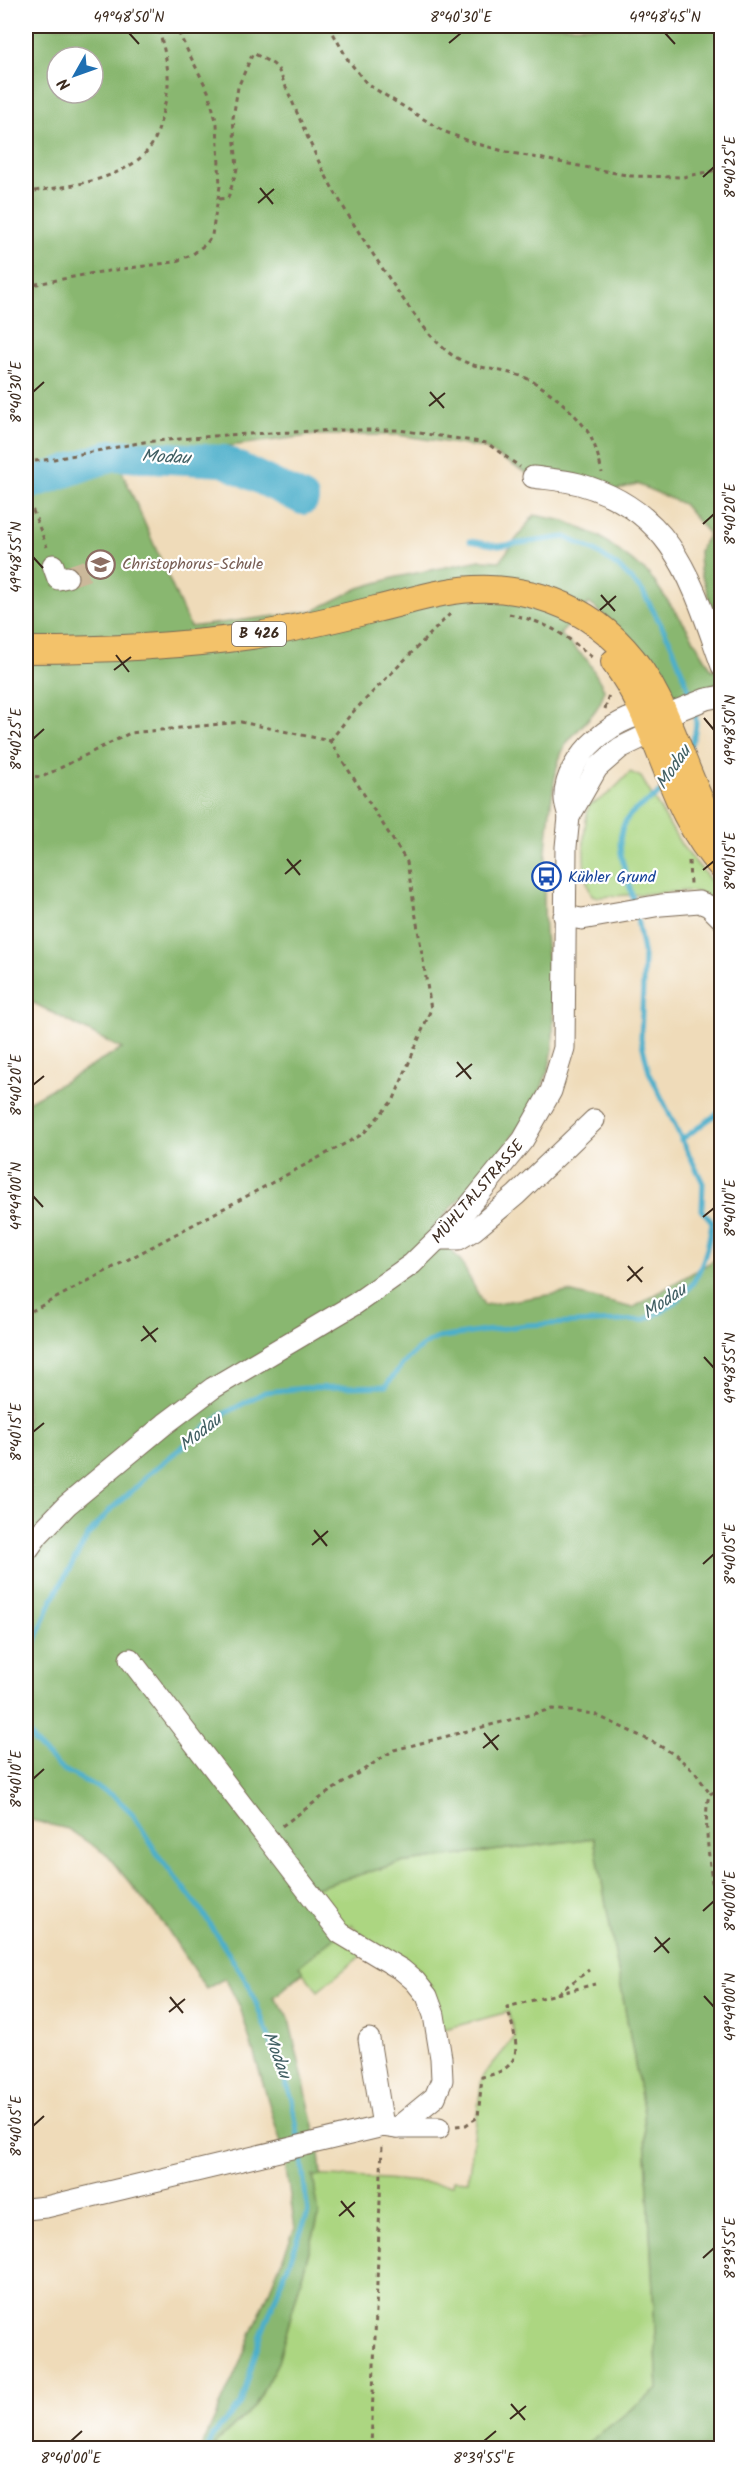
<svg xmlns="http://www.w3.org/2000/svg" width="747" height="2474" viewBox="0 0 747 2474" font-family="Kalam,sans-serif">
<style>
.green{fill:#acd681;stroke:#748050;stroke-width:1.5}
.forest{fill:#89b76f;stroke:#627046;stroke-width:1.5;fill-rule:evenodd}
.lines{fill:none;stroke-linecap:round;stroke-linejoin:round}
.stream{stroke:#4bafcb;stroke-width:5}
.river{stroke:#4bafcb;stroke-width:32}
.minor-tunnel{stroke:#cbb89a;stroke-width:21;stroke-dasharray:21 10;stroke-linecap:butt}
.minor-casing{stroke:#7a6854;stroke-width:23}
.major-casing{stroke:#7a6854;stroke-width:28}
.path{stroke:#7a6854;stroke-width:3;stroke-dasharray:4.5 4.5;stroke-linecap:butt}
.minor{stroke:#fff;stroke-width:21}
.major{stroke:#f3c26a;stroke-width:26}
.ticks{fill:none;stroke:#3b2a1e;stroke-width:2}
.labels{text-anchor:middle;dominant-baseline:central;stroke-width:4.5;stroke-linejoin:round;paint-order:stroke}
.shield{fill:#fff;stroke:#766a62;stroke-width:1.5}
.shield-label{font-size:15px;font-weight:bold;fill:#3b2a1e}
.education-label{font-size:16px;fill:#785e54;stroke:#fff;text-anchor:start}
.transit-label{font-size:16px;fill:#164399;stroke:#fff;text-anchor:start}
.street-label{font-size:16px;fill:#3b2a1e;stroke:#fff}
.water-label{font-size:18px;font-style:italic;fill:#415f63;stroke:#fff}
.neatline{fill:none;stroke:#3b2a1e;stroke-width:2}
.ticks-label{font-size:15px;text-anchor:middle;fill:#3b2a1e}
</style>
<rect width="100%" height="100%" fill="#fff"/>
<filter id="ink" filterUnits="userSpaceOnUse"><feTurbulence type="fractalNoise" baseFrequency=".0167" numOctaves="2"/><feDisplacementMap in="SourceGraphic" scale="12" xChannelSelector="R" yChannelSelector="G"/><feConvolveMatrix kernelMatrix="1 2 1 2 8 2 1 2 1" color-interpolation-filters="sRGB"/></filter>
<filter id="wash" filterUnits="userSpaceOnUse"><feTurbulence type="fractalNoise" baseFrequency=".008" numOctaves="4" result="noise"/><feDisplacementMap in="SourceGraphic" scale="24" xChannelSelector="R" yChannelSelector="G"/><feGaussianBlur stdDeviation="1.35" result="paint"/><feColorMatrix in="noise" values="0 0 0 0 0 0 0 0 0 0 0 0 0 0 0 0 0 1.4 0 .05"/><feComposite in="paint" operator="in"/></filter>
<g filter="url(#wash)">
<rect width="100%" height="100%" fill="#efdbb9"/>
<!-- green -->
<g class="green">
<path d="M630,772L641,777L682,846L721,893V910L703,893L685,891L599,897L592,895C580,872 583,829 589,805C607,798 617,786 630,772Z"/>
<path d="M594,1838L644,2113L658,2389L581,2448H214L216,2443L254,2407L278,2362L319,2216L313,2175L385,2179L452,2185L453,2180L468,2181L482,2077L515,2037L508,2012L441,2030L434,2015L352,1925L340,1933L363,1954L318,1991L303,1973L274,1997L309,1890L399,1863Z"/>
</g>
<!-- forest -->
<path class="forest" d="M26,26H721V636L700,570L699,551L709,534L683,504L637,484L605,493L533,477L484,448L398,435H316L117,460L190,627L313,611L359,588L397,577L480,560L500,561L534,515L565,521L600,537L648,573L685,625L712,670L721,667V681L705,690L673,699C650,653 628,634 589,603L560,634L588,661L604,689C603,710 578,727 566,744C559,756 556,769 554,783C546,833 542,882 545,932C547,969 558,1023 551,1059C537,1123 474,1181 432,1229L460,1260L484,1305L568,1292L633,1308L721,1256V2448H581L658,2389L644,2113L594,1838L399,1863L309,1890L340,1933L299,1966L303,1972L274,1997L288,2015L318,2143L321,2176H313L319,2215L278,2362L254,2407L216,2443L214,2448H201L238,2367L295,2228L283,2150L240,2007L225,1978L206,1989L166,1927L107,1855L68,1829L26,1819V1103L122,1049L26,999ZM57,57H93V93H57Z"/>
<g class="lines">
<!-- stream -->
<g class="stream">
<path d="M470,541L499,546L565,537L595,551L621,569L643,592L671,643L692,698"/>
<path d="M688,750C696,735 698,723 694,707"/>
<path d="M634,904C629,876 608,840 630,815C640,804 657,799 666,786"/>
<path d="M681,1140L722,1110"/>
<path d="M26,1665L52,1600L89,1534L110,1510L140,1484L146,1476L222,1415L265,1392L305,1388L386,1386C401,1365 413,1349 437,1338L526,1325L643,1320C692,1302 705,1270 712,1222L702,1210L703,1183L649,1072L641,1039L644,957L636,913"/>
<path d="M26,1679L32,1693L26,1706"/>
<path d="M26,1728L35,1743L60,1768L114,1796L132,1813L158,1855L202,1912L250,1987L292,2099L299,2141"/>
<path d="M208,2448L213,2435L241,2404L260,2338L308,2213L300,2150"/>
</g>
<!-- river -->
<path class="river" d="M26,485L113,455L224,461L303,499"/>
</g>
</g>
<g filter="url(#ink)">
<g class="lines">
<!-- minor-tunnel -->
<path class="minor-tunnel" d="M67,577L93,568"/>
<defs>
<g id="minor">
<path d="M533,477C548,479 564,480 579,484C675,511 692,583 722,666"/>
<path d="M53,565L58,579L67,577"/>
<path d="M666,715L706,699L722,696"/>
<path d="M569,817C568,811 565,804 565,799C562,758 621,708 659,714"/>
<path d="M564,916L582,919L661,905L699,902L709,906L722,919"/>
<path d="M439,1239H459L474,1230L516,1195L594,1120"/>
<path d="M26,1552L38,1535L67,1505L165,1424L213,1388L355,1304L412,1264L460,1217L523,1140L551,1091L564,1048L566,847L569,817L597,768L620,748L651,733L661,721"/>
<path d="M369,2039L383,2126"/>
<path d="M397,2128H439"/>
<path d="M26,2209L46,2207L383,2126L397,2128L435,2097L442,2080L441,2058L434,2015L427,1996L415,1981L402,1970L340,1933L130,1659"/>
</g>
<g id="major">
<path d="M26,650C102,650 176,647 252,636C294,629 335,619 376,609C398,604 420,597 442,593C509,580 578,598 624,649C674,703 681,780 722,838"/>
<path d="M614,662C661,724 667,809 722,867"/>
</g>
</defs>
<!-- minor casing -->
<use href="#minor" class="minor-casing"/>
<!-- major casing -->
<use href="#major" class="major-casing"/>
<!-- path -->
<g class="path">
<path d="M160,26L168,29H176"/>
<path d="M329,26L348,60L367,84L443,131L474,143L507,152L631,176L683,177L722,169"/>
<path d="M180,35L184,26"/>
<path d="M26,192C65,187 127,181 151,146C158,136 160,123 163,111C166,100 169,87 168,75C167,58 162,42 158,26"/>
<path d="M219,199L228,198L237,169L233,118L238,87L253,53L273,64L278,69C298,113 315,160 340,201C357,231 377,260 396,289C411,310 428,336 448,352C469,369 496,368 521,376C542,383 578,414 589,434C596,446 599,459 602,473"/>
<path d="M26,286L94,273L174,262L193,254L207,243L212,235L220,186L217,124L208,91L175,26"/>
<path d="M26,462L54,459L144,442L226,435L338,430H399L487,443L520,467"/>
<path d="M26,504L33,511L47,547"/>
<path d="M509,614C549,623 563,633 594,659"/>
<path d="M605,709L609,694"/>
<path d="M330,741L351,714L450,614"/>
<path d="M26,776L42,777L130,733L241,722L330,741L407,862L431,1009L394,1099L363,1134L26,1314"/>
<path d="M689,861L690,884"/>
<path d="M722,1788L710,1794C699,1814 717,1916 722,1944"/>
<path d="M282,1826L326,1794L394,1750L552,1709L594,1714L655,1743L675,1755L695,1772L710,1794"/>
<path d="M558,1993L589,1970"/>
<path d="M722,2031L720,2059L722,2104"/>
<path d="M456,2126L466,2125L478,2117L482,2077C528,2068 517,2042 507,2007L595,1984"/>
<path d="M371,2448L382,2145"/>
</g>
<!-- minor -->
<use href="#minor" class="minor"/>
<!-- major -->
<use href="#major" class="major"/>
</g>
</g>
<!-- ticks -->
<path class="ticks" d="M129,33L139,44M665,33L675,44M449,43L461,33M703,177L714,167M260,188L273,204M258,203L274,189M33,392L44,382M430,392L444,408M429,406L445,393M703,524L714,514M33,557L43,568M601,595L615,611M600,610L616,596M116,655L129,672M114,670L131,657M704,718L714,730M33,739L44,729M287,859L300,875M703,870L714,861M285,874L301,860M457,1062L471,1079M456,1077L472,1064M33,1085L44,1076M33,1196L43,1207M703,1217L714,1208M628,1266L642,1282M627,1281L643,1267M143,1326L156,1342M141,1341L158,1328M704,1357L714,1368M33,1432L44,1423M314,1530L327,1546M312,1545L328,1531M703,1564L714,1554M484,1733L498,1750M483,1748L499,1735M33,1779L44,1769M703,1911L714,1901M655,1937L669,1953M654,1952L670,1938M704,1996L714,2007M170,1997L183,2013M169,2012L185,1999M33,2126L44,2116M341,2201L354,2217M339,2216L355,2202M703,2258L714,2248M511,2404L525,2420M510,2419L526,2406M71,2441L82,2431M484,2441L496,2431"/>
<!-- icons -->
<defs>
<symbol id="school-ring" viewBox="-11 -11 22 22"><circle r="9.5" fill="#fff" stroke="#8d6e63" stroke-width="1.5"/><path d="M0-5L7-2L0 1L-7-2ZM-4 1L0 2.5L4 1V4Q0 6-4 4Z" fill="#8d6e63"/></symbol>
<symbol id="bus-ring" viewBox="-11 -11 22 22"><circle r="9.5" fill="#fff" stroke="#1a4fb4" stroke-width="1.5"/><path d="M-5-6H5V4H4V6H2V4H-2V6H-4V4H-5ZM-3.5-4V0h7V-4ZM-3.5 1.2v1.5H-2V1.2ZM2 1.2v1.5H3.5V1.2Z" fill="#1a4fb4"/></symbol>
</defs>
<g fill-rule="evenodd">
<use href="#school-ring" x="84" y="548" width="33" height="33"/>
<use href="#bus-ring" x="530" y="860" width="33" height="33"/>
</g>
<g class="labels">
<!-- shield labels -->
<rect class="shield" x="232" y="622" width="54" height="24" rx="4.5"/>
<g class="shield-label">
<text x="259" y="634">B 426</text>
</g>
<!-- education labels -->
<g class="education-label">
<text x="122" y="564">Christophorus-Schule</text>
</g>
<!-- transit labels -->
<g class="transit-label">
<text x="568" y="877">Kühler Grund</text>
</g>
<!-- street labels -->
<g class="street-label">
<text transform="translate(478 1192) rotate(-49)">MÜHLTALSTRASSE</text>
</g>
<!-- water labels -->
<g class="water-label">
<text transform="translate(166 458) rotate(3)">Modau</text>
<text transform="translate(674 768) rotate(-56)">Modau</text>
<text transform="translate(665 1302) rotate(-34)">Modau</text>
<text transform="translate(201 1433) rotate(-38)">Modau</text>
<text transform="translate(276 2055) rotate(69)">Modau</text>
</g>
</g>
<!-- margin -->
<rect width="747" height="2474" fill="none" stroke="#fff" stroke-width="66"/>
<!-- north arrow -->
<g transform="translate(75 75) rotate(230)"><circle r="28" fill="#ffffff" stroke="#b1aaa5" stroke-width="1.5"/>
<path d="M0-4.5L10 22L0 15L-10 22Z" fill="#1f6fb2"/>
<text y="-9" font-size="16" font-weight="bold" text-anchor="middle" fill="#3b2a1e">N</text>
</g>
<rect x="33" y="33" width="681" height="2408" class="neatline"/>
<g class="ticks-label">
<text x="129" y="22">49°48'50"N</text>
<text x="461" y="22">8°40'30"E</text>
<text x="665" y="22">49°48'45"N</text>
<text transform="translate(730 167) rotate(-90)" y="5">8°40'25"E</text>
<text transform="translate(16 392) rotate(-90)" y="5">8°40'30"E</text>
<text transform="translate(730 514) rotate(-90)" y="5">8°40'20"E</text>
<text transform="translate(16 557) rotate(-90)" y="5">49°48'55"N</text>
<text transform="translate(730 730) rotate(-90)" y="5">49°48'50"N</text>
<text transform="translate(16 739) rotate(-90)" y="5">8°40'25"E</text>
<text transform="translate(730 861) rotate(-90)" y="5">8°40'15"E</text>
<text transform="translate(16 1085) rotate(-90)" y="5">8°40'20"E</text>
<text transform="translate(16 1196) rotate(-90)" y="5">49°49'00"N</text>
<text transform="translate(730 1208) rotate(-90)" y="5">8°40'10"E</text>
<text transform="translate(730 1368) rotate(-90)" y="5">49°48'55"N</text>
<text transform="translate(16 1432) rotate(-90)" y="5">8°40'15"E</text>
<text transform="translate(730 1554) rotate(-90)" y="5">8°40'05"E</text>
<text transform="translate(16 1779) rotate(-90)" y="5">8°40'10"E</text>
<text transform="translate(730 1901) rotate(-90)" y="5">8°40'00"E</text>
<text transform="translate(730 2007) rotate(-90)" y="5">49°49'00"N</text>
<text transform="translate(16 2126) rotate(-90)" y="5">8°40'05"E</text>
<text transform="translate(730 2248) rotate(-90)" y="5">8°39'55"E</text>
<text x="71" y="2463">8°40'00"E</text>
<text x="484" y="2463">8°39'55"E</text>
</g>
</svg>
